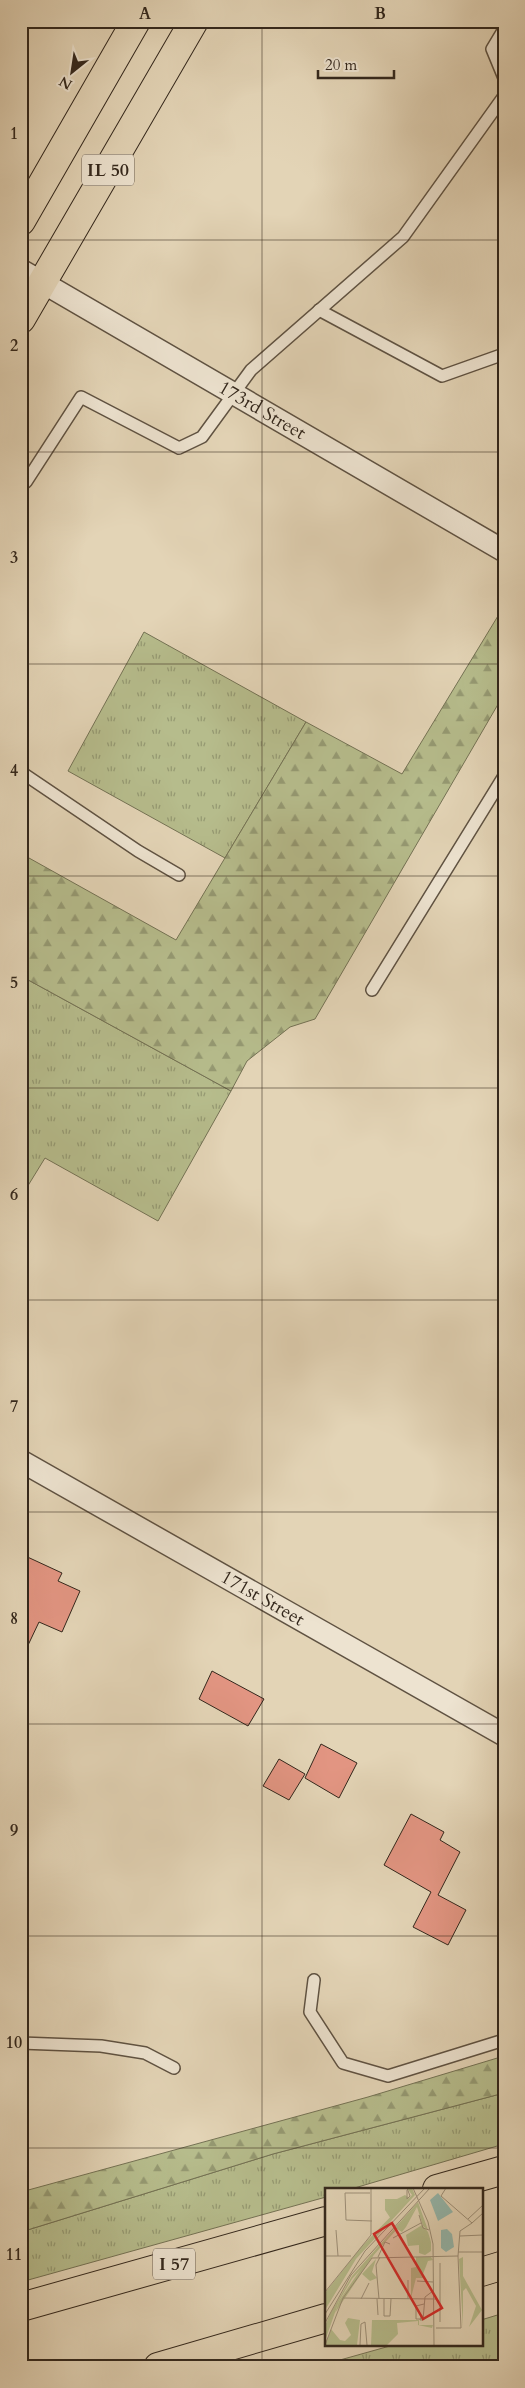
<svg xmlns="http://www.w3.org/2000/svg" width="525" height="2388" viewBox="0 0 525 2388" font-family="Cardo,serif">
<style>
.grass{fill:url(#grass-tufts);stroke:#747254}
.forest{fill:url(#forest-firs);stroke:#747254}
.building{fill:#e29582;stroke:#33271c}
.lines{fill:none;stroke-linecap:round;stroke-linejoin:round}
.service-casing{stroke:#5f5242;stroke-width:14}
.minor-casing{stroke:#5f5242;stroke-width:24}
.primary-casing{stroke:#33271c;stroke-width:30}
.motorway-casing{stroke:#33271c;stroke-width:30}
.service{stroke:#ede3d0;stroke-width:11}
.minor{stroke:#ede3d0;stroke-width:21}
.primary{stroke:#e3d4b6;stroke-width:28}
.motorway{stroke:#e3d4b6;stroke-width:28}
.grid{fill:none;stroke:#33271c;stroke-width:1;stroke-opacity:0.55}
.labels{text-anchor:middle;dominant-baseline:central;stroke-width:4;stroke-linejoin:round;paint-order:stroke}
.shield{fill:#ede3d0;stroke:#6b5f52;stroke-width:1}
.shield-label{font-size:18px;font-weight:bold;fill:#33271c}
.street-label{font-size:19px;fill:#33271c;stroke:#ede3d0}
.inset-road{fill:none;stroke:#9d8f78;stroke-width:1}
.view{fill:#d62828;fill-opacity:0.15;stroke:#d62828;stroke-width:2.5}
.inset-edge{fill:none;stroke:#33271c;stroke-width:2.5}
.neatline{fill:none;stroke:#33271c;stroke-width:2}
.grid-label{font-size:16px;text-anchor:middle;font-weight:bold;fill:#33271c}
</style>
<defs>
<pattern id="grass-tufts" width="24" height="20" patternUnits="userSpaceOnUse" patternTransform="scale(1.25)"><rect width="24" height="20" fill="#b6bc8c"/><path d="M3 7l-1-3M5 7V3M7 7l1-3M15 17l-1-3M17 17v-4M19 17l1-3" fill="none" stroke="#959972"/></pattern>
<pattern id="forest-firs" width="22" height="20" patternUnits="userSpaceOnUse" patternTransform="scale(1.25)"><rect width="22" height="20" fill="#b6bc8c"/><path d="M5 1l3.5 6h-7zM16 11l3.5 6h-7z" fill="#959972"/></pattern>
</defs>
<rect width="100%" height="100%" fill="#e3d4b6"/>
<filter id="stains"><feTurbulence type="fractalNoise" baseFrequency=".004" numOctaves="4"/><feColorMatrix values="0 0 0 0 .2 0 0 0 0 .09 0 0 0 0 .02 0 0 0 .5 -.17"/></filter>
<radialGradient id="worn" r=".72"><stop offset=".6" stop-color="#630" stop-opacity="0"/><stop offset="1" stop-color="#630" stop-opacity=".3"/></radialGradient>
<!-- grass -->
<g class="grass">
<path d="M144,632L306,722L225,858L68,771Z"/>
<path d="M21,976L231,1091L158,1221L45,1158L21,1197Z"/>
<path d="M504,2093V2144L351,2189H326V2197L21,2282V2232L273,2154Z"/>
<path d="M504,2313V2367H315L397,2344H481V2320Z"/>
</g>
<!-- forest -->
<g class="forest">
<path d="M504,606V694L315,1019L290,1027L247,1061L231,1091L21,976V872L29,858L176,940L306,722L402,774Z"/>
<path d="M504,2056V2093L273,2154L21,2232V2192L368,2097Z"/>
</g>
<!-- building -->
<g class="building">
<path d="M21,1554L62,1573L58,1581L80,1591L62,1632L39,1622L21,1660Z"/>
<path d="M212,1671L264,1699L248,1726L199,1699Z"/>
<path d="M321,1744L357,1763L339,1798L305,1778Z"/>
<path d="M279,1759L305,1774L289,1800L263,1786Z"/>
<path d="M411,1814L444,1832L440,1840L460,1852L438,1895L466,1910L448,1945L413,1927L431,1892L384,1865Z"/>
</g>
<g class="lines">
<defs>
<g id="service">
<path d="M21,22L22,21"/>
<path d="M504,29L492,49L504,78"/>
<path d="M319,310L442,376L504,354"/>
<path d="M21,483L26,482L81,397L179,448L202,437L251,370L403,237L504,96"/>
<path d="M21,772L138,851L179,875"/>
<path d="M372,990L504,776"/>
<path d="M314,1980L310,2012L343,2063L388,2076L504,2040"/>
<path d="M21,2043L101,2046L145,2053L174,2068"/>
</g>
<g id="minor">
<path id="s1" d="M21,270L504,551"/>
<path id="s2" d="M21,1461L504,1735"/>
</g>
<g id="primary">
<path d="M21,221L136,21"/>
<path d="M21,319L194,21"/>
</g>
<g id="motorway">
<path d="M437,2189L504,2170"/>
<path d="M481,2272L504,2265"/>
<path d="M21,2307L326,2221"/>
<path d="M158,2367L326,2318"/>
</g>
</defs>
<!-- service casing -->
<use href="#service" class="service-casing"/>
<!-- minor casing -->
<use href="#minor" class="minor-casing"/>
<!-- primary casing -->
<use href="#primary" class="primary-casing"/>
<!-- motorway casing -->
<use href="#motorway" class="motorway-casing"/>
<!-- service -->
<use href="#service" class="service"/>
<!-- minor -->
<use href="#minor" class="minor"/>
<!-- primary -->
<use href="#primary" class="primary"/>
<!-- motorway -->
<use href="#motorway" class="motorway"/>
</g>
<!-- grid -->
<path class="grid" d="M262,21V2367M21,240H504M21,452H504M21,664H504M21,876H504M21,1088H504M21,1300H504M21,1512H504M21,1724H504M21,1936H504M21,2148H504"/>
<g class="labels">
<!-- shield labels -->
<g class="shield">
<rect x="82" y="154.5" width="52" height="31" rx="4"/>
<rect x="153" y="2248.5" width="42" height="31" rx="4"/>
</g>
<g class="shield-label">
<text x="108" y="170">IL 50</text>
<text x="174" y="2264">I 57</text>
</g>
<!-- street labels -->
<g class="street-label">
<text stroke="none"><textPath href="#s1" startOffset="279">173rd Street</textPath></text>
<text stroke="none"><textPath href="#s2" startOffset="278">171st Street</textPath></text>
</g>
</g>
<!-- overview -->
<g transform="translate(325 2188)">
<rect width="158" height="158" fill="#e3d4b6"/>
<path d="M82,0H87L90,7L31,71L0,122V105L36,59L84,10L87,7ZM93,14L103,42L98,38L92,19L27,91L14,113L0,153V138L5,126L27,88ZM91,69H106L108,72L103,73L98,86H86V80L91,79ZM138,69V88L157,122L144,139L151,118L141,100L138,103V139L134,71ZM47,132H94V137H108L107,140L93,137V133L72,135L73,146L62,157H46Z" fill="#b6bc8c"/>
<path d="M80,7L84,10L66,31L60,22V11H72ZM92,19L81,39L77,44L72,41L52,62L10,125L14,113L42,72ZM97,37L103,44L106,54V63L100,67L94,65V57L83,58L81,47ZM51,71L47,84L52,90L45,93L37,86ZM86,86H98V90H91L86,110ZM23,130L35,132L32,157H0L6,141L15,152L20,153L26,147L20,135Z" fill="#b6bc8c"/>
<path d="M67,135L70,142L62,154L57,156L48,153L50,138Z" fill="#b6bc8c"/>
<path d="M113,5L128,24L113,33L105,12ZM122,41L127,46L129,59L121,64L116,60V42Z" fill="#95b8ad"/>
<path class="inset-road" d="M82,0L85,8L82,11V2M88,0L103,34L108,56L109,157M121,0L116,8L147,35L158,25M45,5H20L21,32L47,33M94,27L98,40L104,42M143,31L158,17M11,42L13,68M135,48L158,47M68,50L96,35M133,64H158M0,68H26M53,69L60,54L65,56M115,75V134M92,93L108,94M0,104L46,47V0M18,110L111,111M36,111L44,95M52,111L53,127M54,111L51,77L55,69M59,111V128H65L66,111M83,111V92M0,126L40,63L100,0M97,127L95,132H98L100,109L108,103M95,131H91V118L99,116M0,135L26,87L105,0M111,140H136L133,68M0,157L18,110L47,70L133,68L135,43L147,35M35,157L36,136L40,134L42,157"/>
<path class="view" d="M67,35L117,120L98,131L49,46Z"/>
<rect width="158" height="158" class="inset-edge"/>
</g>
<!-- margin -->
<rect width="525" height="2388" fill="none" stroke="#e3d4b6" stroke-width="55"/>
<!-- north arrow -->
<g transform="translate(72 72) rotate(210)" stroke="#ede3d0" stroke-width="4" paint-order="stroke">
<path d="M0-4L9 19L0 12L-9 19Z" fill="#33271c"/>
<text y="-8" font-size="14" font-weight="bold" text-anchor="middle" fill="#33271c">N</text>
</g>
<!-- scale -->
<path d="M318 70v8h76v-8" fill="none" stroke="#33271c" stroke-width="2.5"/>
<text x="325" y="70" font-size="15" fill="#33271c" stroke="#ede3d0" stroke-width="4" paint-order="stroke">20 m</text>
<rect x="28" y="28" width="470" height="2332" class="neatline"/>
<g class="grid-label">
<text x="145" y="19">A</text>
<text x="380" y="19">B</text>
<text x="14" y="139">1</text>
<text x="14" y="351">2</text>
<text x="14" y="563">3</text>
<text x="14" y="776">4</text>
<text x="14" y="988">5</text>
<text x="14" y="1200">6</text>
<text x="14" y="1412">7</text>
<text x="14" y="1624">8</text>
<text x="14" y="1836">9</text>
<text x="14" y="2048">10</text>
<text x="14" y="2260">11</text>
</g>
<rect width="100%" height="100%" filter="url(#stains)"/>
<rect width="100%" height="100%" fill="url(#worn)"/>
</svg>
